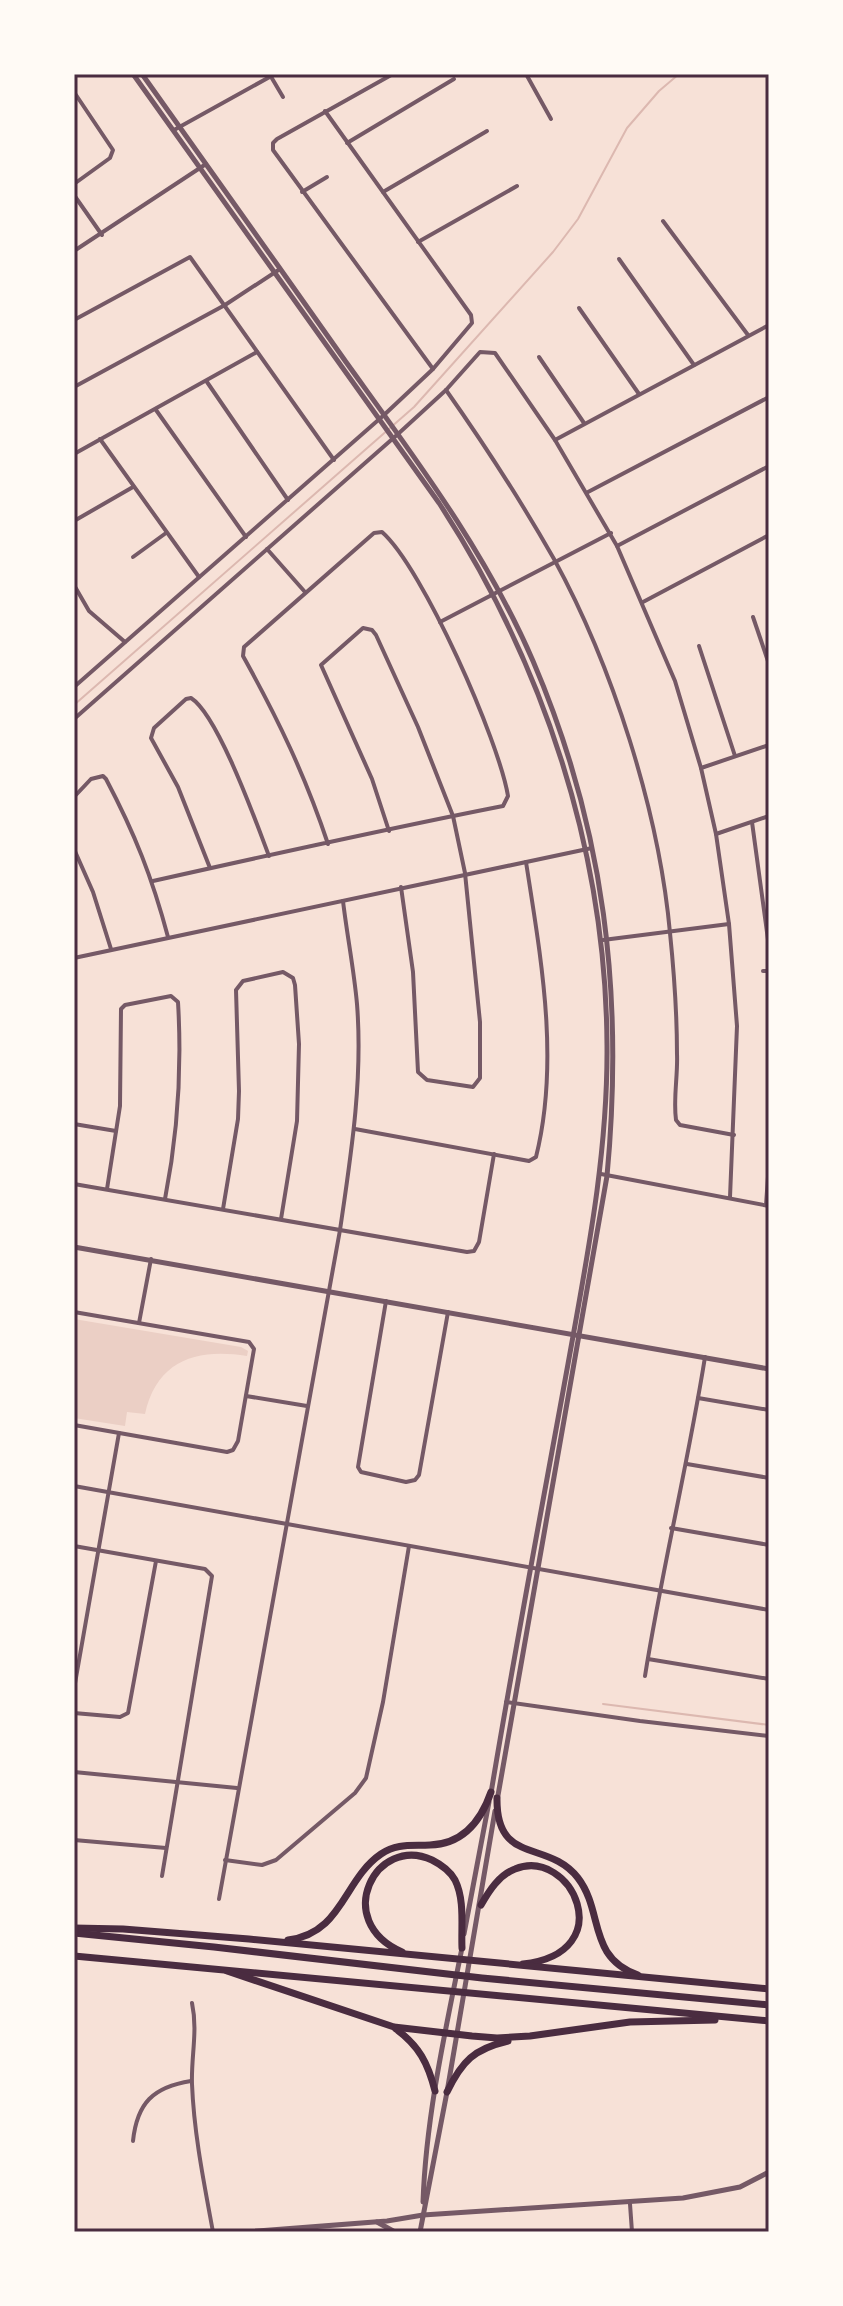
<svg xmlns="http://www.w3.org/2000/svg" width="843" height="2306" viewBox="0 0 843 2306" font-family="Quicksand,sans-serif">
<style>
.green{fill:#ebcfc5}
.lines{fill:none;stroke-linecap:round;stroke-linejoin:round}
.stream{stroke:#dcb8b0;stroke-width:2}
.minor{stroke:#755966;stroke-width:4}
.tertiary{stroke:#755966;stroke-width:5}
.motorway{stroke:#4a2c40;stroke-width:7}
.neatline{fill:none;stroke:#4a2c40;stroke-width:3}
</style>
<rect width="100%" height="100%" fill="#f7e1d7"/>
<!-- green -->
<path class="green" d="M74,1319L241,1347L248,1351L247,1356C197,1348 157,1360 145,1414L127,1412L125,1426L74,1418Z"/>
<g class="lines">
<!-- stream -->
<g class="stream">
<path d="M74,705L414,407L553,252L578,219L627,128L659,91L679,74"/>
<path d="M603,1704L769,1725"/>
</g>
<!-- minor -->
<g class="minor">
<path d="M393,74L277,139L273,143V150L433,369"/>
<path d="M526,74L551,119"/>
<path d="M270,75L283,97"/>
<path d="M74,92L113,150L110,158L74,184"/>
<path d="M174,130L275,74"/>
<path d="M347,143L454,79"/>
<path d="M302,192L327,177"/>
<path d="M383,192L487,131"/>
<path d="M74,195L102,235"/>
<path d="M663,221L748,335"/>
<path d="M418,242L517,186"/>
<path d="M74,251L206,164"/>
<path d="M619,259L694,365"/>
<path d="M579,308L639,394"/>
<path d="M74,320L190,257L334,460"/>
<path d="M539,357L584,423"/>
<path d="M207,382L288,500"/>
<path d="M74,387L225,305L280,269"/>
<path d="M446,390C484,444 521,501 554,559C612,665 659,811 670,933C674,972 677,1014 677,1054C678,1076 673,1098 676,1120L680,1125L734,1135"/>
<path d="M156,410L246,537"/>
<path d="M100,439L199,577"/>
<path d="M555,440L769,325"/>
<path d="M74,454L257,352"/>
<path d="M588,492L769,397"/>
<path d="M74,521L133,487"/>
<path d="M617,546L769,466"/>
<path d="M267,549L305,592"/>
<path d="M133,557L166,533"/>
<path d="M74,585L89,611L125,642"/>
<path d="M643,602L769,535"/>
<path d="M753,617L769,664"/>
<path d="M440,622L611,533"/>
<path d="M699,646L735,756"/>
<path d="M74,687L384,415L433,369L472,323L471,315L325,111"/>
<path d="M74,719L398,434L446,390L480,352L495,353L555,440L617,546L675,681L701,768L716,834L729,924L737,1026L730,1197"/>
<path d="M701,768L769,745"/>
<path d="M74,797L91,779L103,776L106,779C135,834 152,877 168,937"/>
<path d="M752,822L769,947"/>
<path d="M389,831L372,779L321,665L363,628L372,630L376,635L418,727L453,816L465,873L480,1022V1078L473,1087L427,1080L418,1072L413,972L401,887"/>
<path d="M716,834L769,816"/>
<path d="M74,849L93,892L111,949"/>
<path d="M210,868L178,787L151,738L154,728L186,699L191,698C218,715 256,822 269,856"/>
<path d="M153,881C269,855 386,829 503,806L508,796C499,741 423,568 382,532L374,533L244,647L243,656C278,719 305,775 328,844"/>
<path d="M603,940L729,924"/>
<path d="M74,958L592,848"/>
<path d="M763,971H769"/>
<path d="M74,1124L116,1131"/>
<path d="M355,1129L529,1161L536,1157C560,1061 541,959 526,862"/>
<path d="M601,1174L769,1206"/>
<path d="M74,1184L467,1252L474,1251L479,1242L494,1154"/>
<path d="M107,1189L120,1106L121,1009L125,1005L171,996L178,1002C182,1069 178,1133 165,1199"/>
<path d="M766,1205L769,1163"/>
<path d="M223,1209L238,1119L239,1091L236,990L243,981L283,972L293,978L295,985L299,1044L297,1121L281,1219"/>
<path d="M386,1301L358,1467L361,1472L406,1482L415,1480L419,1475L448,1312"/>
<path d="M74,1312L249,1342L254,1349L238,1441L233,1450L227,1452L74,1425"/>
<path d="M139,1323L151,1259"/>
<path d="M246,1396L307,1406"/>
<path d="M698,1398L769,1410"/>
<path d="M687,1464L769,1478"/>
<path d="M74,1486L769,1610"/>
<path d="M671,1528L769,1545"/>
<path d="M74,1546L205,1569L212,1576L162,1876"/>
<path d="M648,1659L769,1679"/>
<path d="M645,1676C662,1569 688,1464 705,1357"/>
<path d="M74,1689L119,1433"/>
<path d="M506,1702L640,1721L769,1736"/>
<path d="M74,1713L120,1717L128,1713L156,1561"/>
<path d="M74,1772L237,1788"/>
<path d="M74,1840L166,1848"/>
<path d="M225,1860L262,1865L276,1860L355,1793L366,1778L383,1702L409,1546"/>
<path d="M219,1899L340,1230C351,1155 363,1080 357,1004C354,970 347,935 343,901"/>
<path d="M192,2003C198,2031 191,2056 192,2084C194,2134 204,2183 213,2232"/>
<path d="M133,2141C137,2103 153,2087 191,2081"/>
<path d="M630,2204L632,2232"/>
</g>
<!-- tertiary -->
<g class="tertiary">
<path d="M133,74L439,503C544,664 606,852 607,1045C608,1153 587,1258 568,1364C542,1507 515,1649 491,1793"/>
<path d="M142,74C211,170 278,266 346,362C415,458 486,552 533,661C605,829 624,995 607,1176L497,1801"/>
<path d="M74,1247L769,1369"/>
<path d="M464,1934L489,1802"/>
<path d="M423,2202C426,2117 445,2032 462,1948"/>
<path d="M377,2222L395,2232"/>
<path d="M246,2232L387,2221L423,2215L683,2198L740,2187L769,2172"/>
<path d="M420,2232L447,2092L495,1811"/>
</g>
<!-- motorway -->
<g class="motorway">
<path d="M497,1798C496,1866 548,1839 578,1878C604,1912 587,1957 638,1975"/>
<path d="M481,1905C489,1891 499,1875 515,1869C571,1846 622,1953 523,1964"/>
<path d="M74,1928L123,1929L249,1939L769,1989"/>
<path d="M74,1933L214,1947L482,1978L769,2005"/>
<path d="M288,1940C343,1933 343,1880 381,1854C397,1843 412,1846 430,1845C463,1844 481,1821 491,1792"/>
<path d="M402,1952C331,1921 376,1834 432,1860C442,1865 450,1871 455,1880C465,1900 461,1926 462,1948"/>
<path d="M74,1956L769,2021"/>
<path d="M227,1971L394,2027L472,2036L497,2038L530,2036L630,2022L715,2020"/>
<path d="M396,2029C419,2046 428,2063 435,2091"/>
<path d="M447,2092C462,2061 474,2049 508,2041"/>
</g>
</g>
<!-- border -->
<rect width="843" height="2306" fill="none" stroke="#fffaf5" stroke-width="152"/>
<rect x="76" y="76" width="691" height="2154" class="neatline"/>
</svg>
